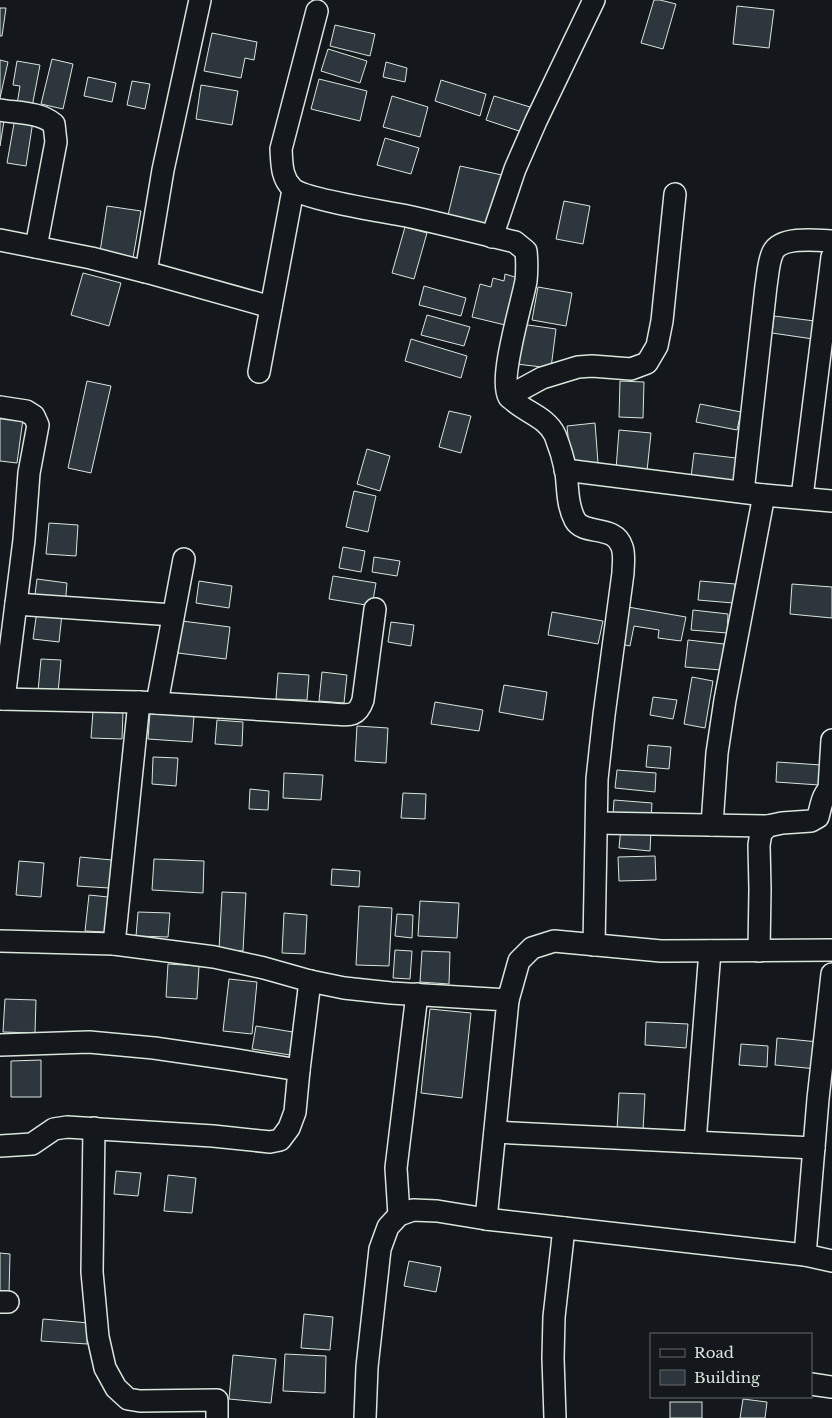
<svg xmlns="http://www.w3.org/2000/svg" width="832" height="1418" viewBox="0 0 832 1418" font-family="'Libre Baskerville',serif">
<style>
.building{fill:#2c363c;stroke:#d8e6dc}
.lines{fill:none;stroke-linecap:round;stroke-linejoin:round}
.street-casing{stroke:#d8e6dc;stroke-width:24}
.street{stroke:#14181c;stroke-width:21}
</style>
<rect width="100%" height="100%" fill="#14181c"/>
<!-- building -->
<g class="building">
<path d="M654,0H660L676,4L663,49L641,43Z"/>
<path d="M737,6L774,10L769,48L733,44Z"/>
<path d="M0,8H6L2,36H0Z"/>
<path d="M335,25L375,34L370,56L330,46Z"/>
<path d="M212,33L257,42L254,60L245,58L241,78L204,71Z"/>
<path d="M328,49L367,61L360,83L321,71Z"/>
<path d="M52,59L73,64L63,109L41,104Z"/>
<path d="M0,60L8,62L0,98Z"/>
<path d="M17,61L40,65L32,107L17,104L20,86L13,85Z"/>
<path d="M386,62L407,68L405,82L383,77Z"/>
<path d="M88,77L116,83L112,102L84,96Z"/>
<path d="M319,79L367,91L360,121L311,109Z"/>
<path d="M441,80L486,94L480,116L435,101Z"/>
<path d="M132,81L150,84L145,109L127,105Z"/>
<path d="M201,85L238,91L232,125L196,119Z"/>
<path d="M392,96L428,107L420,137L383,127Z"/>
<path d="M494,96L530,107L522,132L486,120Z"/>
<path d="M0,114L5,115L0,146Z"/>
<path d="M15,118L33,121L26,166L7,163Z"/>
<path d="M385,138L419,148L411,174L377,165Z"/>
<path d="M460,166L502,175L490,229L447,219Z"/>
<path d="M564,201L590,206L583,244L556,239Z"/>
<path d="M107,206L141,211L133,258L100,252Z"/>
<path d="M405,227L427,233L414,279L392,273Z"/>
<path d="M83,273L121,283L109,326L71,315Z"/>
<path d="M505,274L518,278L505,325L472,317L480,284L491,287L493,278L504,281Z"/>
<path d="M424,286L466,298L461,316L419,305Z"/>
<path d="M538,287L572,293L566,326L532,320Z"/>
<path d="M427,315L470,327L464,346L421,335Z"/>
<path d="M774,316L815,321L813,339L772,333Z"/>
<path d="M521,324L556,329L551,368L516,364Z"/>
<path d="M411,339L467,356L461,378L405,361Z"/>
<path d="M87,381L111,386L91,473L68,468Z"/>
<path d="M620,381L644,382L643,418L619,417Z"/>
<path d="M700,404L741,412L737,430L696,422Z"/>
<path d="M449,411L471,416L461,453L439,447Z"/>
<path d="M0,417L23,419L17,463L0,461Z"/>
<path d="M595,423L598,463L571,466L567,426Z"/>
<path d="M619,430L651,433L647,471L616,469Z"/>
<path d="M367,449L390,456L380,491L357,484Z"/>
<path d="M694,453L736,458L734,481L691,477Z"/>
<path d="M354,491L376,496L368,532L346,527Z"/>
<path d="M49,523L78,525L76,556L46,554Z"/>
<path d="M343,547L365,551L361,572L339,568Z"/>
<path d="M374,557L400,561L397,576L372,572Z"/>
<path d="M333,576L376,583L372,606L329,599Z"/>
<path d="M37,579L67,583L65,606L34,602Z"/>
<path d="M199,581L232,586L229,608L196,603Z"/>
<path d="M700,581L735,584L733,603L698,600Z"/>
<path d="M792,584L832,587V618L790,614Z"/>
<path d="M628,607L686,617L681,641L658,638L659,630L634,626L630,646L621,644Z"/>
<path d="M693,610L728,614L727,633L691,630Z"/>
<path d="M37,611L62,614L59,642L33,639Z"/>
<path d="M552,612L603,621L598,644L548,635Z"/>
<path d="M182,621L230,627L226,659L178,653Z"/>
<path d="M391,622L414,625L411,646L388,642Z"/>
<path d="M688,640L724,644L721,670L685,667Z"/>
<path d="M41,659L61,660L58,693L38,691Z"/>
<path d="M322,672L347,675L344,703L319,701Z"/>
<path d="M278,673L309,675L307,700L276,699Z"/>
<path d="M692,677L713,681L705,728L684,724Z"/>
<path d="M504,685L547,692L543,720L499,712Z"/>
<path d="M653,697L677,700L673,719L650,715Z"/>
<path d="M435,702L483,710L479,731L431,724Z"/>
<path d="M93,711L123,712L122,739L91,738Z"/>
<path d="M150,713L194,716L192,742L148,739Z"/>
<path d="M217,720L243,722L242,746L215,744Z"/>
<path d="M357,726L388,728L386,763L355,761Z"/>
<path d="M648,745L671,747L669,769L646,767Z"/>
<path d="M153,757L178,758L176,786L152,784Z"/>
<path d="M777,762L821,765L819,785L776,782Z"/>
<path d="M617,770L656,773L655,792L615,788Z"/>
<path d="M284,773L323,775L321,800L283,798Z"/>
<path d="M250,789L269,791L268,810L249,809Z"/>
<path d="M403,793L426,794L425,819L401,818Z"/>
<path d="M614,800L652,803L651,818L613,815Z"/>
<path d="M621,827L651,830L650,851L619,848Z"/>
<path d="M655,856L656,880L619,881L618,857Z"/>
<path d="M80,857L112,860L109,888L77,886Z"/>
<path d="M154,859L204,861L203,893L152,890Z"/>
<path d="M19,861L44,863L41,897L16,895Z"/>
<path d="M332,869L360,871L359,887L331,885Z"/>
<path d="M222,892L246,893L243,951L219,950Z"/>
<path d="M89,895L108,897L105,932L85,931Z"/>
<path d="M420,901L459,903L457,938L418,936Z"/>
<path d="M359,906L392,908L389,966L356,965Z"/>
<path d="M138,912L170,913L168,937L136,936Z"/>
<path d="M284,913L307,915L305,954L282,953Z"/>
<path d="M397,914L413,915L412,938L395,936Z"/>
<path d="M395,950L412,951L410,979L393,978Z"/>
<path d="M422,951L450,952L449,984L420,982Z"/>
<path d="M168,964L199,966L197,999L166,997Z"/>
<path d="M229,979L257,982L252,1034L223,1031Z"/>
<path d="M5,999L36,1000L35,1033L3,1032Z"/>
<path d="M430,1009L471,1013L462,1098L421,1093Z"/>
<path d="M646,1022L688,1024L686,1048L645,1045Z"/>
<path d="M256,1026L293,1032L290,1055L252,1049Z"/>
<path d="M777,1038L819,1042L817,1069L775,1065Z"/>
<path d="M741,1044L768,1046L767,1067L739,1065Z"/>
<path d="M41,1060V1097H11V1061Z"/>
<path d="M619,1093L645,1094L643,1131L617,1130Z"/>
<path d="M116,1171L141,1173L138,1196L114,1194Z"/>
<path d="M168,1175L196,1178L192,1213L164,1211Z"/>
<path d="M0,1253L10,1254L9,1293L0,1292Z"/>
<path d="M409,1261L441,1267L436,1292L404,1286Z"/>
<path d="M304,1314L333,1317L330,1350L301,1348Z"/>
<path d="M43,1319L89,1323L87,1344L41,1341Z"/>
<path d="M285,1354L326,1356L325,1393L283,1391Z"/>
<path d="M233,1355L276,1359L271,1403L229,1399Z"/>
<path d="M743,1399L767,1402L765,1418H740Z"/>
<rect x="670" y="1402" width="32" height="16"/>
</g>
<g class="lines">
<defs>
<g id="street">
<path d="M317,11L281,149C282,163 281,177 292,188C303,199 386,212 407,216C443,224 479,233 515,242L526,251C527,261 527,271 526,281C522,303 498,380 509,397C511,399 513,400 515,402C528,413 547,418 555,435C559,445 564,462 566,472C568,488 567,505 575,520C584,536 615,524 622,547C625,555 623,565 623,573L604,715L597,779L594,945"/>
<path d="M0,110C18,113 40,112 54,124L56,142L36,247"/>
<path d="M492,237L515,169L536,121L594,0"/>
<path d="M0,240L91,258L146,272L271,307"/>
<path d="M146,272L163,170L200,0"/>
<path d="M259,372L293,190"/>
<path d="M509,396L542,378L578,367L592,366L631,369L647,363L657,346L662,321L675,194"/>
<path d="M0,407L26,411L34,416L38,425L29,473L24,540L4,699"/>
<path d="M565,470L764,495L832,501"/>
<path d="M743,492L766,286C768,275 768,262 773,252C781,236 816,240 832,241"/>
<path d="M802,497L832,257"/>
<path d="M16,604L173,615"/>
<path d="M0,699L139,702"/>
<path d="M157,703L184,559"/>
<path d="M829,789L832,740"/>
<path d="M597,823L768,826"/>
<path d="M712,825L717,753L725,700L764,495"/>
<path d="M0,941L114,944L214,957L264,968L310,981L344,988L391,993L508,1000L486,1219L805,1255L832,1261"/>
<path d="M114,944L139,702L332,714C348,715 357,718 363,700L375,609"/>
<path d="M759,951L760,889L759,845L761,833L768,826L782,823L811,821L818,817C821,807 822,793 832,787"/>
<path d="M508,1000L519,961L532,948L554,941L661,951L832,950"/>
<path d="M0,1045L89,1042L154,1048L230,1059L299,1070"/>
<path d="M94,1128L92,1272L98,1337L105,1368L116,1388L128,1399L140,1401L217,1400V1418"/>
<path d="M495,1132L814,1148"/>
<path d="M695,1142L710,951"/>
<path d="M0,1146L32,1144L54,1129L67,1127L213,1136L270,1142L280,1140L289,1128L295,1112L299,1070L310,981"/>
<path d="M399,1215L396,1168L417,994"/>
<path d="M805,1255L818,1099L832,974"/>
<path d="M0,1302H8"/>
<path d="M811,1384L832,1387"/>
<path d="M365,1418L367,1367L380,1249L388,1227L399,1215L413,1210L437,1211L486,1219"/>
<path d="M555,1418L553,1358L554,1317L564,1228"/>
</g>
</defs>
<!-- street casing -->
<use href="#street" class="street-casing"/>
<!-- street -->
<use href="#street" class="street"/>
</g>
<!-- legend -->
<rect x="650" y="1333" width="162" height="65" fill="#14181c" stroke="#626a69"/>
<rect x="660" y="1349" width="25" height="8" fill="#14181c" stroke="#626a69"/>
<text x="694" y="1358" font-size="15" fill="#d8e6dc">Road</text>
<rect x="660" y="1370" width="25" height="15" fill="#2c363c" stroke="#626a69"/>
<text x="694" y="1383" font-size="15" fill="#d8e6dc">Building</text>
</svg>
